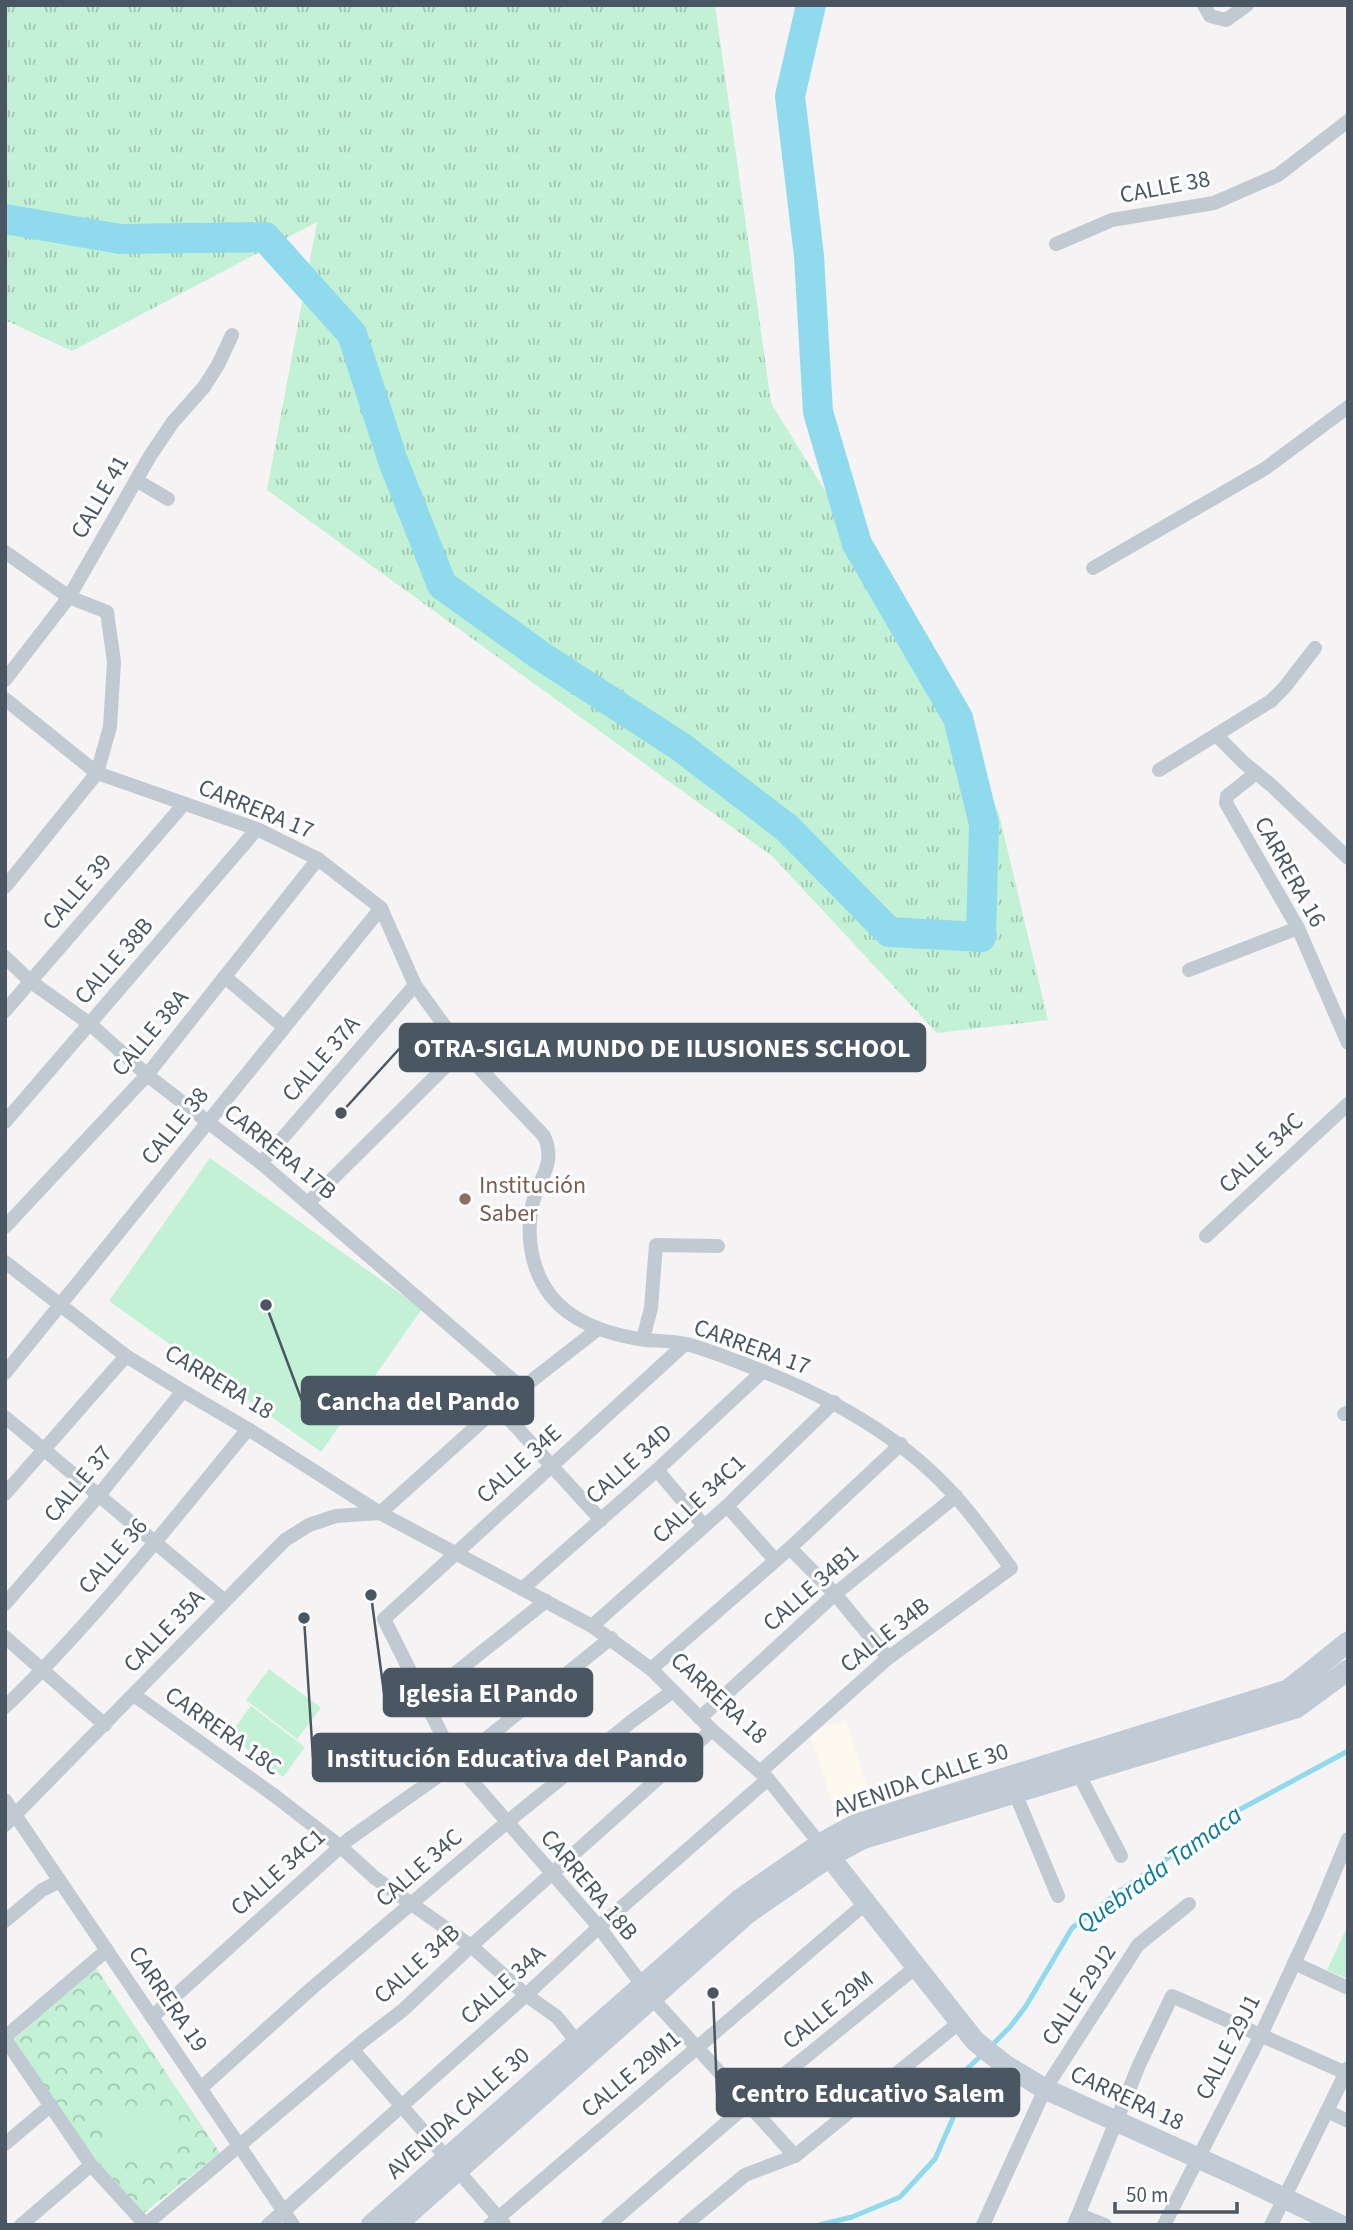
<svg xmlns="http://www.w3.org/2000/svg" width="1353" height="2230" viewBox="0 0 1353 2230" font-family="'Source Sans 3',sans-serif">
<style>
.commercial{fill:#fdf9ef}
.grass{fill:url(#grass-tufts)}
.park{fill:url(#park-crowns)}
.garden{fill:#c3f1d5}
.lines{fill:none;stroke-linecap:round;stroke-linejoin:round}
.stream{stroke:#90daee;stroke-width:5}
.river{stroke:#90daee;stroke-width:30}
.street{stroke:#c1cad2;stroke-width:14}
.secondary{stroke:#c1cbd6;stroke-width:21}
.education-dot{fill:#8d6e63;stroke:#fff;stroke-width:2.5}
.labels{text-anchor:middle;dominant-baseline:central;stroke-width:6;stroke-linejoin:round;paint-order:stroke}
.street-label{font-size:24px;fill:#4a5661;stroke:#fff}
.education-label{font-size:24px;fill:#785e54;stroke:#fff;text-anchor:start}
.water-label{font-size:26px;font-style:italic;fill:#0c7c9b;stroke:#fff}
.leader{fill:none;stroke:#4a5661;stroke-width:2.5}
.callout-dot{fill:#4a5661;stroke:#fff;stroke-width:2.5}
.callout{fill:#4a5661;stroke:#4a5661;stroke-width:2.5}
.callout-label{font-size:26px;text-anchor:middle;font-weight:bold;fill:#fff}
</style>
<defs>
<pattern id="grass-tufts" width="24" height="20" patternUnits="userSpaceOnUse" patternTransform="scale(1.75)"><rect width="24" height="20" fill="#c3f1d5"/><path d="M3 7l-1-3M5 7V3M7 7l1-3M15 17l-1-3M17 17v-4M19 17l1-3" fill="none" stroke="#a0c6b0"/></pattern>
<pattern id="park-crowns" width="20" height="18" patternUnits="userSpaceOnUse" patternTransform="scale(1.75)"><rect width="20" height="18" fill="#c3f1d5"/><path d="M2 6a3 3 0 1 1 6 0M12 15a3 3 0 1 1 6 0" fill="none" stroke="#a0c6b0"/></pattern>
</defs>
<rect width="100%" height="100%" fill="#f5f3f3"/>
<!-- commercial -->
<path class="commercial" d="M846,1720L876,1813L839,1825L809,1732Z"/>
<!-- grass -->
<path class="grass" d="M5,5H715L771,403L917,640L999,814L1048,1020L937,1033L772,856L267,490L317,222L72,351L5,320Z"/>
<!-- park -->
<path class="park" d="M94,1965L220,2153L140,2216L8,2045Z"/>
<!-- garden -->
<g class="garden">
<path d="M210,1158L422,1309L321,1452L109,1301Z"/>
<path d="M269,1669L321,1708L297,1739L246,1700Z"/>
<path d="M251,1706L305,1747L283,1777L229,1735Z"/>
<path d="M1348,1925V1979L1327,1970Z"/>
<path d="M105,2112L179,2117L176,2162L102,2157Z"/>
</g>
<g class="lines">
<!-- stream -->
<g class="stream">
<path d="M991,2046L1010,2027L1026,2006L1072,1928L1121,1890L1237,1811L1348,1751"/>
<path d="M819,2225L852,2217L900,2197L935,2159L953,2118L956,2079L984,2053"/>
</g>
<!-- river -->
<path class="river" d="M5,219L120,239L265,237L352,334L393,461L442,585L541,656L681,747L787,828L889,932L981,937L984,824L958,718L857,544L818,412L809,256L790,96L811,5"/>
<!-- street -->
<g class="street">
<path d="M1204,5L1210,16L1226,20L1247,5"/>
<path d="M1056,244L1112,220L1214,203L1278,175L1348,121"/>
<path d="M136,480L168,499"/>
<path d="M5,552L69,597L107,612L114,662L110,727L97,773L5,887"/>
<path d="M1093,568L1266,468L1348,407"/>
<path d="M5,680L69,597L150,456L173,422L204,387L218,365L232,335"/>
<path d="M5,699L97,773L257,829L318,859L381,908L415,985L462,1050L544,1136C557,1165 538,1178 532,1206C526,1237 531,1270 551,1296C573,1324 611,1335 645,1340C659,1341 674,1341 687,1344C712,1351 738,1362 762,1371C834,1399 904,1438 956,1497C976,1519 993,1544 1011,1568L888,1658L760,1772"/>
<path d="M1216,735L1243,762L1271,785L1348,858"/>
<path d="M1159,770L1271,701L1284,688L1315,648"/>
<path d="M1256,773L1227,796L1226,803L1298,928L1348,1043"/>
<path d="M5,957L30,981L90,1024L147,1075L261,1163L522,1388"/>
<path d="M1189,970L1298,928"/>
<path d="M225,977L284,1027"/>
<path d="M5,1011L184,804"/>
<path d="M5,1122L257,829"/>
<path d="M261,1163L415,985"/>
<path d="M308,1203L462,1050"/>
<path d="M5,1227L147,1075L318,859"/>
<path d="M1206,1236L1348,1104"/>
<path d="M5,1262L126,1356L183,1391L248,1429L380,1513L592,1626L651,1669L712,1730L768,1779L820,1844"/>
<path d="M643,1339L651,1308L656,1245L718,1246"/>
<path d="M685,1344L384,1619L456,1763L599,1927L652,1998L795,2156"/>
<path d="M5,1373L381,908"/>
<path d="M498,1407L601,1520"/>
<path d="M1344,1414L1348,1412"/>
<path d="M5,1417L225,1601"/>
<path d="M657,1470L704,1526"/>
<path d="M5,1494L126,1356"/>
<path d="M727,1506L775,1560"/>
<path d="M790,1548L835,1594L888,1658"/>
<path d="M522,1589L657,1470L763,1371"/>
<path d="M5,1604L99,1495L183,1391"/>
<path d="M592,1626L727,1506L834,1402"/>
<path d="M5,1637L105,1725"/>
<path d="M651,1669L790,1548L901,1444"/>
<path d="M134,1695L275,1796L341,1847L375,1878L471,1946L526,1995L557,2017L577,2042"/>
<path d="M424,1698L546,1601"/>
<path d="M5,1707C93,1622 170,1524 248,1429"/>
<path d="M700,1718L835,1594L956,1496"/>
<path d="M456,1763L611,1638"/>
<path d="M1078,1773L1121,1856"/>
<path d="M1015,1793L1058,1896"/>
<path d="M5,1800L293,2225"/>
<path d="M5,1825L285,1540L309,1525L336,1516L380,1513L498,1407L598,1329"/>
<path d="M5,1921L42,1890L60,1881"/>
<path d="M1294,1963L1348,1988"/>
<path d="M152,2017L349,1839L444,1772"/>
<path d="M5,2037L107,1950"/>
<path d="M5,2039L91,2165L145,2224"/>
<path d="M353,2050L504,2224"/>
<path d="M201,2088L312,1988L506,1823L632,1721L673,1691"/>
<path d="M1327,2111L1348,2121"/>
<path d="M5,2144L50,2106"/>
<path d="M1079,2215L1105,2225"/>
<path d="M21,2225L91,2165"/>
<path d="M145,2225L363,2041L403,2010L471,1946L712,1730"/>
<path d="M268,2225L526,1995L599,1927L768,1779"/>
<path d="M490,2225L866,1903"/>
<path d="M608,2225L748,2104L916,1967"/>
<path d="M685,2225L745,2175L795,2156L960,2022"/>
<path d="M983,2225L1045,2089L1138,1945L1189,1904"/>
<path d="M1074,2225L1139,2065L1172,1996L1346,2073"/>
<path d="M1164,2225L1261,2035L1317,1914L1348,1839"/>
<path d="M1271,2225L1348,2068"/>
</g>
<!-- secondary -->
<g class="secondary">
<path d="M821,1846L975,2041L1005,2065L1045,2089L1240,2177L1340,2225"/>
<path d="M371,2225L739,1900L820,1844L856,1824L1288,1690L1348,1642"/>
<path d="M396,2225L748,1913L829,1857L862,1839L1296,1708L1348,1670"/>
</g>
</g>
<!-- markers -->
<circle class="education-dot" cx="465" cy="1199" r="7"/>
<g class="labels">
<!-- street labels -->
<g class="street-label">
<text transform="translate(1165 187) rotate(-11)">CALLE 38</text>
<text transform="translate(100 497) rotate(-60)">CALLE 41</text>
<text transform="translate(256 809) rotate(22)">CARRERA 17</text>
<text transform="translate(1290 872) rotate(61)">CARRERA 16</text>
<text transform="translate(77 892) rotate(-49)">CALLE 39</text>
<text transform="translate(114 961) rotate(-49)">CALLE 38B</text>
<text transform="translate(150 1033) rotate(-50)">CALLE 38A</text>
<text transform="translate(321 1059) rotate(-49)">CALLE 37A</text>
<text transform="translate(175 1126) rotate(-51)">CALLE 38</text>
<text transform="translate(280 1152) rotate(39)">CARRERA 17B</text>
<text transform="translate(1261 1153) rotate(-43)">CALLE 34C</text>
<text transform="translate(752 1347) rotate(20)">CARRERA 17</text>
<text transform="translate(219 1382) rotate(31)">CARRERA 18</text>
<text transform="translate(519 1464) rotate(-42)">CALLE 34E</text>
<text transform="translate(629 1464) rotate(-42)">CALLE 34D</text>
<text transform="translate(78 1484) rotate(-50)">CALLE 37</text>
<text transform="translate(699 1499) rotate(-43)">CALLE 34C1</text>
<text transform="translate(113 1556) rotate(-49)">CALLE 36</text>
<text transform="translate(811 1588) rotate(-41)">CALLE 34B1</text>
<text transform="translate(164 1631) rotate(-46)">CALLE 35A</text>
<text transform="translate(885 1635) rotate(-38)">CALLE 34B</text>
<text transform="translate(719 1698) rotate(43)">CARRERA 18</text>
<text transform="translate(223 1731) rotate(35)">CARRERA 18C</text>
<text transform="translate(921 1780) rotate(-19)">AVENIDA CALLE 30</text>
<text transform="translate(419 1868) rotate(-41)">CALLE 34C</text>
<text transform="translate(278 1872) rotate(-42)">CALLE 34C1</text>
<text transform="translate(589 1885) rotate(50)">CARRERA 18B</text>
<text transform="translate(417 1964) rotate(-42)">CALLE 34B</text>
<text transform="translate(503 1985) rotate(-42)">CALLE 34A</text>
<text transform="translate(1079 1995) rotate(-57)">CALLE 29J2</text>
<text transform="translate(168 1999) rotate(56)">CARRERA 19</text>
<text transform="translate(828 2010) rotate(-39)">CALLE 29M</text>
<text transform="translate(1228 2047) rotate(-63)">CALLE 29J1</text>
<text transform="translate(631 2074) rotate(-40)">CALLE 29M1</text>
<text transform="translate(1127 2098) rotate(25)">CARRERA 18</text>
<text transform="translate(458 2113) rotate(-42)">AVENIDA CALLE 30</text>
</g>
<!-- education labels -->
<g class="education-label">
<text x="479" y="1185">Institución<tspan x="479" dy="28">Saber</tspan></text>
</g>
<!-- water labels -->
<g class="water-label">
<text transform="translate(1159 1869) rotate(-36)">Quebrada Tamaca</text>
</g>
</g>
<!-- callouts -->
<path class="leader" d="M341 1113L400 1048M266 1305L302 1401M371 1595L384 1693M304 1618L313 1758M713 1993L717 2092"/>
<g class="callout-dot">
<circle cx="341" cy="1113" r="7"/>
<circle cx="266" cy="1305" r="7"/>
<circle cx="371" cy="1595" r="7"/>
<circle cx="304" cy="1618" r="7"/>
<circle cx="713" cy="1993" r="7"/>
</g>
<g class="callout">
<rect x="400" y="1024" width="525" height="47" rx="7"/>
<rect x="302" y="1377" width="231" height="47" rx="7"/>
<rect x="384" y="1669" width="208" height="47" rx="7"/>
<rect x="313" y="1734" width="389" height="47" rx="7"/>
<rect x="717" y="2069" width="302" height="47" rx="7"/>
</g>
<g class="callout-label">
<text x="662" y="1057">OTRA-SIGLA MUNDO DE ILUSIONES SCHOOL</text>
<text x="418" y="1410">Cancha del Pando</text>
<text x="488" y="1702">Iglesia El Pando</text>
<text x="507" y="1767">Institución Educativa del Pando</text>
<text x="868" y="2102">Centro Educativo Salem</text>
</g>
<!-- border -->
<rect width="1353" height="2230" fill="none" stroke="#4a5661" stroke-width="14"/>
<!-- scale -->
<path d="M1115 2202v10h122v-10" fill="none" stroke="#4a5661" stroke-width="3.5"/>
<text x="1126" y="2202" font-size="21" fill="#4a5661" stroke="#ffffff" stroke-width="5" paint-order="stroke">50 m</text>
</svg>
